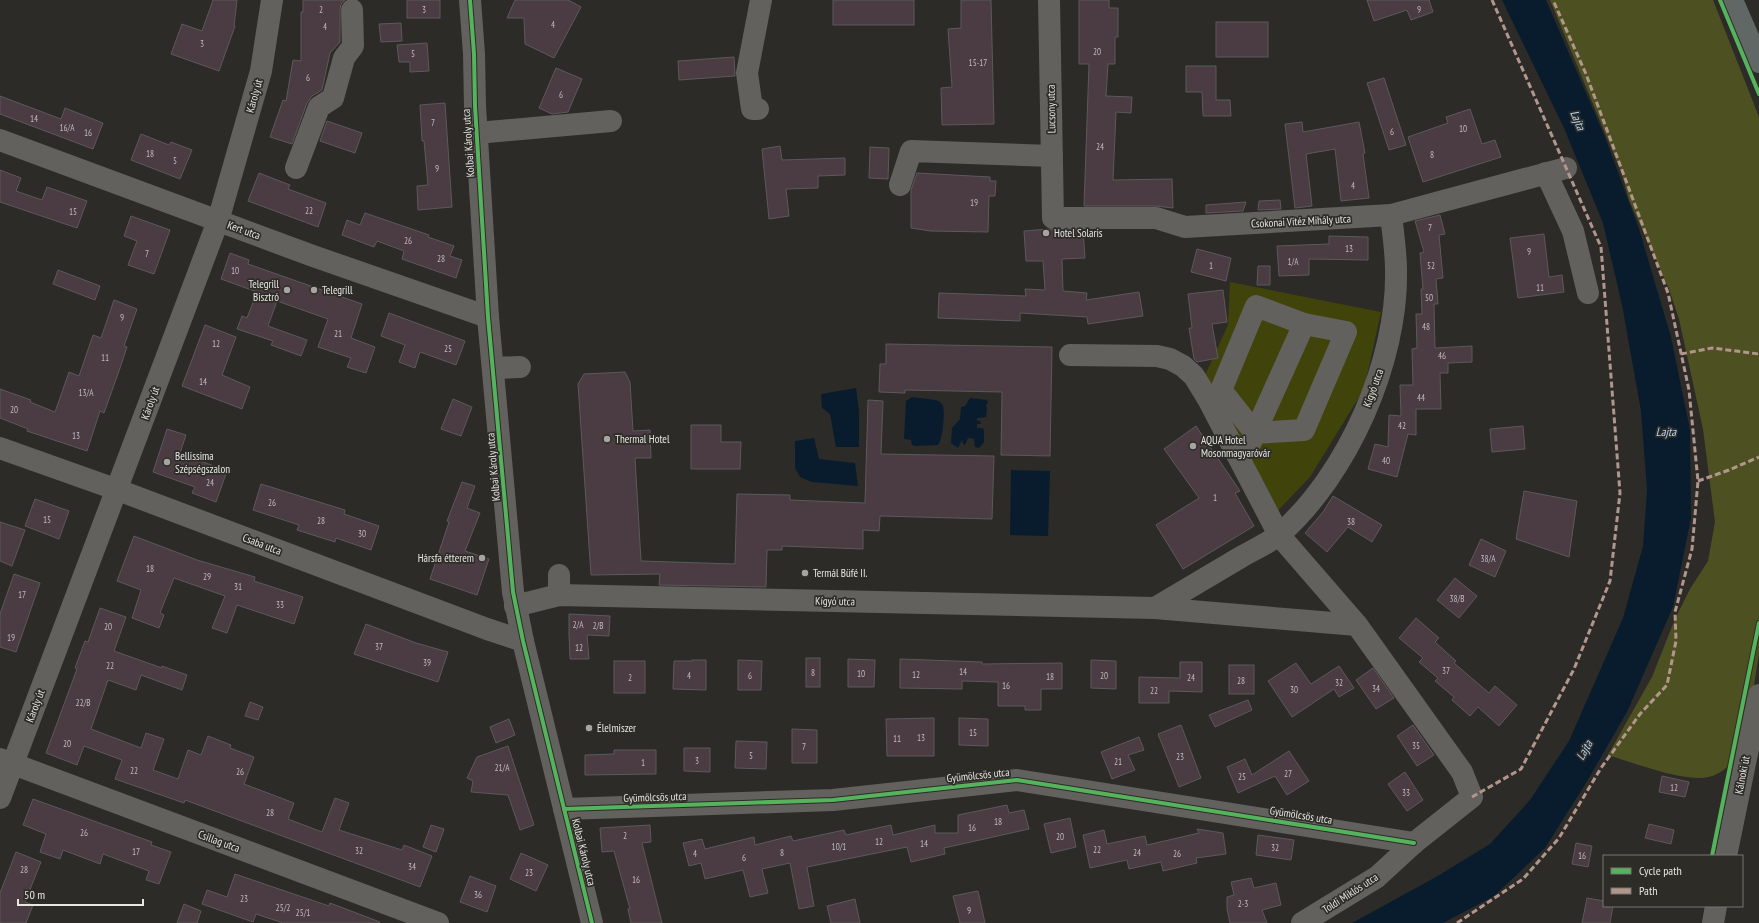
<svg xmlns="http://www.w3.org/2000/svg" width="1759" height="923" viewBox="0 0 1759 923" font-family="'PT Sans Narrow',sans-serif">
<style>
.green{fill:#40430a}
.forest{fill:#4d5122}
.water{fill:#091c2e}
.building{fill:#4b3c43;stroke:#5b5a59}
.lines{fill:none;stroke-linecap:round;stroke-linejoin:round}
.minor{stroke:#62615e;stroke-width:22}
.major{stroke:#616764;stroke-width:22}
.quiet{stroke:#b2968c;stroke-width:3;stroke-dasharray:6 3;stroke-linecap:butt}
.cycleway-casing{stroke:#2d2c27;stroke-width:6}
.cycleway{stroke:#56b35d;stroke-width:4}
.poi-dot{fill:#a6a5a2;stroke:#2d2c27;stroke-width:1.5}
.labels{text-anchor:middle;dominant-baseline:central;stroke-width:3.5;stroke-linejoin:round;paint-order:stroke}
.number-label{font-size:9px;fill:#c0bcbb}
.street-label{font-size:11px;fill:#e7e6e3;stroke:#2d2c27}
.poi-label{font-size:11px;fill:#e7e6e3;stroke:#2d2c27;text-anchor:start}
.water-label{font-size:12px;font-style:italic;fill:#b2d3f8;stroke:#2d2c27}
</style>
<rect width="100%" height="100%" fill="#2c2b28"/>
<!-- green -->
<path class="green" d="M1230,282L1381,312L1364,389L1310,477L1268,521L1193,390L1206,373L1228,325Z"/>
<!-- forest -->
<path class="forest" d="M1550,0H1713L1759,117V654C1754,682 1748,738 1733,760C1725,772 1711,779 1697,778C1667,776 1637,764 1608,755L1652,677L1675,619L1690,589L1708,561L1715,522L1703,429L1679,319L1669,289L1629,200L1622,174Z"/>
<!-- water -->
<g class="water">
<path d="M1502,0H1546L1605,137L1639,229L1671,337L1690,430L1691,518L1673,607L1627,712L1586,783L1545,848L1494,896L1443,923H1352L1436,877L1490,844L1530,800L1569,741L1623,618L1643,546L1647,490L1641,411L1622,305L1603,223L1564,128Z"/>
<path d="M856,388L859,411V447H836L830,414L822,408L821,394Z"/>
<path d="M912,397L935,400C939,401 941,402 943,406C945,413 943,439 938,445L915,446L912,445L911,440L904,439L906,401Z"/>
<path d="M970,398L987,400L988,403L986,404L987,410L986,417L978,418L976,420L980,421L981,424H977V428H982L984,430V442L979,448L975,447L974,439L968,438L965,445L963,444L962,440L958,448L951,443L952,428L960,419L961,407L965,406Z"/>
<path d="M814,438L819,459L855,463L858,486L812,482L800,477L795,468V441Z"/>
<path d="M1011,470L1050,471L1048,536L1010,535Z"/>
</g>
<!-- building -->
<g class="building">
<path d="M213,0H237L234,26H235L219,71L171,54L182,24L202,31Z"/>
<path d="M303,0H345L341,4L340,10V42L330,53L322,90L312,96L307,103L292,144L270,137L283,100L286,101L293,60L301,61V12H303Z"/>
<rect x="407" y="0" width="33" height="18"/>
<path d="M515,0H568L581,7L554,58L525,44L524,18H507Z"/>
<rect x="833" y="0" width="81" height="25"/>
<path d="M961,0H991L994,124L942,125L941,88L952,87L948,29L961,28Z"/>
<path d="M1079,0H1109V8H1118V37H1115V64H1108L1106,96L1132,97L1131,113L1116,112L1113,180L1172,179L1173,208L1156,206H1084L1089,64H1079Z"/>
<path d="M1367,0H1429L1433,12L1411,20L1407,10L1374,21Z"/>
<rect x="1216" y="22" width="52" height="35"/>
<path d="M401,23L402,41L381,42L379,24Z"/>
<path d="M427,43L429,71L410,72V62H399L397,45Z"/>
<path d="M734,57L735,76L679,80L678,61Z"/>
<path d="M1186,66H1216V100H1230L1231,116H1203L1202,92H1186Z"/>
<path d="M556,68L582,79L568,112L552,114L539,108Z"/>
<path d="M1384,78L1406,145L1389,150L1367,83Z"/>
<path d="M0,96L61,119L65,108L103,123L93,149L0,114Z"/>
<path d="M445,103L452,207L418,210L417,186L428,185L424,141H422L420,105Z"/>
<path d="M1470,109L1482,144L1495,140L1501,157L1423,182L1408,137L1448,123L1446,117Z"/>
<path d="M327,121L362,133L355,153L320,141Z"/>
<path d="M1302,122L1303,132L1359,122L1365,153L1363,154L1369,198L1341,201L1335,149L1306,154L1312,206L1295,208L1285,124Z"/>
<path d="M141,134L169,145L171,142L192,150L180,179L131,160Z"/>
<path d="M780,146L782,160L845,158V175L818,176V188L786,189L789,216L769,219L762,149Z"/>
<path d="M870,147L889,148L888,179L869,178Z"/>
<path d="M0,170L21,178L16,191L42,200L47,187L87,201L77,228L0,202Z"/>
<path d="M259,173L290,185L288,189L326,203L318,227L248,201Z"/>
<path d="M917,173L990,177V181H996L995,196H989L988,232L931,231L911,228V190Z"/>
<path d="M1280,200L1281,209L1258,210L1259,201Z"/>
<path d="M1246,202L1243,211L1206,213V205Z"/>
<path d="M365,213L429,235L428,237L454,246L450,256L462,260L456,278L402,259L404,251L377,241L374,247L342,235L347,220L360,225Z"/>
<path d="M1440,215L1445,234L1439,235L1443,278L1436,279L1438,304H1434L1435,348L1472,346V362L1448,363V373H1440L1441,409H1416V435L1408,434L1397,477L1368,469L1375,444L1388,447L1389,415L1401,416L1400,385H1413L1412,349L1417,348L1416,314H1422L1421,289H1423L1420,253L1424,252L1415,221Z"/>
<path d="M131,216L170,230L154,274L128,265L137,241L124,236Z"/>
<path d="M1049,229L1083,230L1085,258L1062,259L1063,291L1087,293L1086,300L1139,292L1143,316L1088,324L1087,317L1020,313V321L938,318L939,293L1026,296L1025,289L1045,290L1043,261H1026L1024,231Z"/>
<path d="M1544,234L1549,277L1562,275L1564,292L1518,298L1510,238Z"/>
<path d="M1329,236L1368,237V260L1309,259V275L1279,276L1277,246L1329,244Z"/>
<path d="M1197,249L1231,258L1226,281L1191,272Z"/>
<path d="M230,253L249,260L248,264L362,304L351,338L375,347L366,373L347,367L351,358L318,347L328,319L277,301L268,326L307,340L301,356L271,345L273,341L237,329L242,316L247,318L257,292L221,279Z"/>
<path d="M1258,266H1270V285H1257Z"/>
<path d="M58,270L100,286L95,300L53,284Z"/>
<path d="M1223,290L1227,322L1212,324L1218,358L1197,362L1194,359L1189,328H1192L1188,294Z"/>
<path d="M114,300L137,309L124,346L127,347L119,371L104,413L100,411L87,451L27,431L28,429L0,418V389L31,400L30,402L55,412L69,372L79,376L93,335L101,338Z"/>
<path d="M389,313L465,341L456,365L420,352L415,368L399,362L405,345L381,336Z"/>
<path d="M205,325L236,337L222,375L250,387L242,409L182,386Z"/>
<path d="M886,344L1052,347L1050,456L1001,455L1002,392L905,390V393L879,392L880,364H886Z"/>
<path d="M625,372L630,382L633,431L650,430L651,458H635L641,561L735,564L737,494L790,495V500L865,503L868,400L883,401L881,454L994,456L992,519L880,516L879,531L863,530V549L782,546V550H767L766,587L659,585L660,574L591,575L578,384L584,374Z"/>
<path d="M453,399L472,407L461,436L441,429Z"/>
<path d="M691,425H721V442H741L740,469H691Z"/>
<path d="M1196,426L1240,491L1235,493L1254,526L1183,569L1156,525L1199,498L1164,449Z"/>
<path d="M1523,426L1525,449L1492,452L1490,429Z"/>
<path d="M167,429L186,435L180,453L227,471L216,502L192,493L195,487L153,472Z"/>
<path d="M462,482L475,486L467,508L480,513L465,551L489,559L477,595L430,579L449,522L447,521Z"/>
<path d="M261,484L345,510L344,514L379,526L371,550L336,538L335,542L297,530L299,525L253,510Z"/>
<path d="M1524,491L1577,501L1569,557L1516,539Z"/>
<path d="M1333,496L1382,525L1372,542L1348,527L1327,552L1305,533L1323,512Z"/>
<path d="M35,499L69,511L59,539L25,526Z"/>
<path d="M0,522L25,530L12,566L0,561Z"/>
<path d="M134,536L197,560L255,577L254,581L303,597L294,624L237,605L227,633L212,628L225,596L174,578L160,613L164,615L159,628L132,618L141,590L117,581Z"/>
<path d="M1481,539L1506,551L1495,577L1469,565Z"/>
<path d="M14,574L40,583L16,652L0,647V614Z"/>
<path d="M1455,578L1477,596L1459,618L1437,600Z"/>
<path d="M100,608L126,617L114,651L162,668V666L187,675L182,690L141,675L136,690L108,680L91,729L141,748L146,733L164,739L153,770L178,779L188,750L201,755L208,736L231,745L230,748L254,757L244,784L294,803L288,819L322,832L335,798L349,803L339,830L402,850L404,845L432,856L420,887L185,800L184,803L115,779L122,760L84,746L77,765L46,753L77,669L75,668L85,641L88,642Z"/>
<path d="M569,614L610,616L609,636L587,635L589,659H570L569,634Z"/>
<path d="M1416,618L1439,638L1435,642L1456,661L1454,663L1489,693L1495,686L1517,705L1499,726L1478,707L1470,716L1452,700L1454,697L1435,681L1438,678L1419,662L1423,658L1399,638Z"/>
<path d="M366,624L416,643L448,652L438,682L354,654Z"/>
<rect x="806" y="658" width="14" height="29"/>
<path d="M848,659L875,660L874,687H848Z"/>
<path d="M900,659L982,662V664L1062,663V689H1041V710H1025V706H998V682L962,681V689L900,688Z"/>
<path d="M692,660H706V690L673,689L674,661H692Z"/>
<path d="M738,660L762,661L761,690H738Z"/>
<path d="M1091,660L1116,661V689L1091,688Z"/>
<rect x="614" y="661" width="31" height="32"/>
<path d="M1180,662H1202V692L1169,691V703H1139V677L1180,678Z"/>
<path d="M1296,663L1311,684L1339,666L1354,688L1339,697L1334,689L1292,717L1268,681Z"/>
<rect x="1229" y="665" width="25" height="29"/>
<path d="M1373,668L1394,698L1376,709L1356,680Z"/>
<path d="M1248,700L1252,710L1215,727L1209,715Z"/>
<path d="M250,702L263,707L258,720L245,716Z"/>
<path d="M934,718V756H887L886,719Z"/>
<path d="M959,718L988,719V746L959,745Z"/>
<path d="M509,719L515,735L496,743L490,727Z"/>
<path d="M1181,725L1201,778L1179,787L1158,734Z"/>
<path d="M1413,725L1434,755L1417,766L1397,736Z"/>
<path d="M792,729L817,730V763H792Z"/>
<path d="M1139,737L1144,750L1128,755L1135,770L1112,779L1101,752Z"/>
<path d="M736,741L767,742L766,769L735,768Z"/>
<path d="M508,746L534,825L520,830L508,795L471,792L473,781L467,778L477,757Z"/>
<path d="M684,748H710V772L684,771Z"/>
<path d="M614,750H656V774L585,775V755L614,754Z"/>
<path d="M1289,751L1309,781L1287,795L1275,776L1238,793L1227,767L1245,759L1252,775Z"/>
<path d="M1405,772L1423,800L1407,811L1388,784Z"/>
<path d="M1662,776L1689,782L1685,797L1659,792Z"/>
<path d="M33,799L152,842L151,845L171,852L159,884L146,880L149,871L103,854L100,864L63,850L60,859L40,852L46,834L23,825Z"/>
<path d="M1007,805L1009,813L1024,810L1029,829L944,848L945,854L911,862L907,847L807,867L814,906L799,909L790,863L762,869L768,893L750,897L743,870L705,879L701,863L689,866L683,843L702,839L705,849L754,837L755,845L791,836L793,841L844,830L846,835L891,825L893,835L935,825V833H958V815Z"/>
<path d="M1070,818L1076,847L1051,853L1044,824Z"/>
<path d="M1649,824L1674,830L1671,844L1645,838Z"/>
<path d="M431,825L444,829L436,852L423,847Z"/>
<path d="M650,825L651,842L642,843L662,923H631L628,909H630L614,851L602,852L600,828Z"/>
<path d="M1197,829L1223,833L1226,854L1196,858L1197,863L1163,871L1161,862L1129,869L1127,860L1090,868L1083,835L1104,830L1107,844L1145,836L1147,845L1199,833Z"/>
<path d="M1258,835L1294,840L1291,860L1256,855Z"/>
<path d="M1576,843L1592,846L1588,867L1572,864Z"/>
<path d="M16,852L41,862L25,902L33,905L26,923H0V893Z"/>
<path d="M521,853L548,865L536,891L510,879Z"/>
<path d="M235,874L329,906L330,903L380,922L379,923H283L256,914L253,922L202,904L207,890L227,897Z"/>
<path d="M470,876L496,886L487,912L460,902Z"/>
<path d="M1251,878L1254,888L1276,883L1281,905L1262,910L1267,923H1230L1227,909V897L1234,895L1231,882Z"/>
<path d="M978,891L985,923H960L953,896Z"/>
<path d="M1587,898L1604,901V906H1613L1610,923H1582Z"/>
<path d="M855,899L860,923H831L827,906Z"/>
<path d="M184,904L201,911L197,923H177Z"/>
</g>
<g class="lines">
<!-- minor -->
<g class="minor">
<path d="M470,0L474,54L475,106L488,317L513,592L523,641L592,923"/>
<path d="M1049,0L1053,218H1156L1185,227L1391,215L1566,168"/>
<path d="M758,109H752L747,73L761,0"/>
<path d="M477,133L611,121"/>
<path d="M0,140L313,256L488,317"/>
<path d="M296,168L319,107L333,98L344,58L353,46L352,10"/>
<path d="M1546,173L1573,231L1588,293"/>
<path d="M900,185L911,151L1052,156"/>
<path d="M1256,306L1304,324L1346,332L1304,430L1255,433L1221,390Z"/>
<path d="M1070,355L1157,356L1170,359L1183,366L1194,376L1208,399L1279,535L1357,625L1462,772L1472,797L1414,843L1377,877L1302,923"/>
<path d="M493,368L520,367"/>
<path d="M1250,444L1304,324"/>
<path d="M0,448L118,490L487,629L523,641"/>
<path d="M559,595V575"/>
<path d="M515,606L559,595L1155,608L1357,625"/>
<path d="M1155,608C1184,591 1212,574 1241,557C1253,550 1269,543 1280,534C1348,474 1398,361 1396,270C1396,252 1393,233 1391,215"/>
<path d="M0,759L438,923"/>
<path d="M0,798L218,221L261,71L272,0"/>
<path d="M564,809L833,800L1017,780L1414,843"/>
<path d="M1726,856L1759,695"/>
<path d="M1713,923L1716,906"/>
</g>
<!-- major -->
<path class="major" d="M1732,0L1759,62"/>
<!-- quiet -->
<g class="quiet">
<path d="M1681,354L1712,348L1759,354"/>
<path d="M1698,481L1729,470L1759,457"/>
<path d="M1472,797L1521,769L1574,669L1610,581L1620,493L1601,247L1492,0"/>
<path d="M1457,923L1523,879L1559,838L1601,768L1640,714L1667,685L1676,641L1675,612L1692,549L1698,481L1689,390L1668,293L1586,74L1553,0"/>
</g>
<defs>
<g id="cycleway">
<path d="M470,0L474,54L475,106L488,317L513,592L523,641L592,923"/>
<path d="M1720,0L1759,94"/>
<path d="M564,809L833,800L1017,780L1414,843"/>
<path d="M1712,856L1759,623"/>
</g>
</defs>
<!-- cycleway casing -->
<use href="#cycleway" class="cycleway-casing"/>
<!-- cycleway -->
<use href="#cycleway" class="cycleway"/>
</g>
<!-- markers -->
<g class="poi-dot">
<circle cx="1046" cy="233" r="4"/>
<circle cx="287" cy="290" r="4"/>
<circle cx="314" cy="290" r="4"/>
<circle cx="607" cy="439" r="4"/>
<circle cx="1193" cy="446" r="4"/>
<circle cx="167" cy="462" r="4"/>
<circle cx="482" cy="558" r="4"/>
<circle cx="805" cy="573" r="4"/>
<circle cx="589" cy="728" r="4"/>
</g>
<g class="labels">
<!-- number labels -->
<g class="number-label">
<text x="321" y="9">2</text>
<text x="424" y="9">3</text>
<text x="1419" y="9">9</text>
<text x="553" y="24">4</text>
<text x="325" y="26">4</text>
<text x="202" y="43">3</text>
<text x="1097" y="51">20</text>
<text x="413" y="53">5</text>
<text x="978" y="62">15-17</text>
<text x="308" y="77">6</text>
<text x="561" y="94">6</text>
<text x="34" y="118">14</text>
<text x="433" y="122">7</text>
<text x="67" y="127">16/A</text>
<text x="1463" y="128">10</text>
<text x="1392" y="131">6</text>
<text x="88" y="132">16</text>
<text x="1100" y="146">24</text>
<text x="150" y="153">18</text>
<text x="1432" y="154">8</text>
<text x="175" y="160">5</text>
<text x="437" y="168">9</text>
<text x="1353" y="185">4</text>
<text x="974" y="202">19</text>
<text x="309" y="210">22</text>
<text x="73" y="211">15</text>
<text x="1430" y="227">7</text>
<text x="408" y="240">26</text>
<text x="1349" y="248">13</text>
<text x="1529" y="251">9</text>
<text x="147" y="253">7</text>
<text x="441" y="258">28</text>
<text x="1293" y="261">1/A</text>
<text x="1211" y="265">1</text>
<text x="1431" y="265">52</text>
<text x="235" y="270">10</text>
<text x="1540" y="287">11</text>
<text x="1429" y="297">50</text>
<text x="122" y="317">9</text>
<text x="1426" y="326">48</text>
<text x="338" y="333">21</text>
<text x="216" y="343">12</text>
<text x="448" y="348">25</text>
<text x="1442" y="355">46</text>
<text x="105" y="357">11</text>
<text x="203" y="381">14</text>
<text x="86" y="392">13/A</text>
<text x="1421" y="397">44</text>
<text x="14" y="409">20</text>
<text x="1402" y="425">42</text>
<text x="76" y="435">13</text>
<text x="1386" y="460">40</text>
<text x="210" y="482">24</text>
<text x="1215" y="497">1</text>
<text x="272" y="502">26</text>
<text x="47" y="519">15</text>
<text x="321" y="520">28</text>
<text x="1351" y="521">38</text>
<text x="362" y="533">30</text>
<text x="1488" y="558">38/A</text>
<text x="150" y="568">18</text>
<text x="207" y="576">29</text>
<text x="238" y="586">31</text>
<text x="22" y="594">17</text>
<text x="1457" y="598">38/B</text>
<text x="280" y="604">33</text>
<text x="578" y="624">2/A</text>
<text x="598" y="625">2/B</text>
<text x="108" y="626">20</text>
<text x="11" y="637">19</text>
<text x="379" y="646">37</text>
<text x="579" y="647">12</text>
<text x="427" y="662">39</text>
<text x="110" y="665">22</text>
<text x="1446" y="670">37</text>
<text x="963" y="671">14</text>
<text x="813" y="672">8</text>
<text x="861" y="673">10</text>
<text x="916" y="674">12</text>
<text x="689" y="675">4</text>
<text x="750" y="675">6</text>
<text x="1104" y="675">20</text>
<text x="1050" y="676">18</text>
<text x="630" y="677">2</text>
<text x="1191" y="677">24</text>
<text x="1241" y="680">28</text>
<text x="1339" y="682">32</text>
<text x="1006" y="685">16</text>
<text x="1376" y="688">34</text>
<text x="1294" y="689">30</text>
<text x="1154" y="690">22</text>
<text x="83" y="702">22/B</text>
<text x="973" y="732">15</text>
<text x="921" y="737">13</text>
<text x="897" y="738">11</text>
<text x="67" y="743">20</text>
<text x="1416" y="745">35</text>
<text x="804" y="746">7</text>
<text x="751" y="755">5</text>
<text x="1180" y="756">23</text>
<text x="697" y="760">3</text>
<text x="1118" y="761">21</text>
<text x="643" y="762">1</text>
<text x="502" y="767">21/A</text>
<text x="134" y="770">22</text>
<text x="240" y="771">26</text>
<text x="1288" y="773">27</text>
<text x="1242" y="776">25</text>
<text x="1674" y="787">12</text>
<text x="1406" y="792">33</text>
<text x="270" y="812">28</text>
<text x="998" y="821">18</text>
<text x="972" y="827">16</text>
<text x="84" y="832">26</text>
<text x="625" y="835">2</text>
<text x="1060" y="836">20</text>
<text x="879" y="841">12</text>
<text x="924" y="843">14</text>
<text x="839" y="846">10/1</text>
<text x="1275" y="847">32</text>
<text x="1097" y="849">22</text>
<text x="359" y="850">32</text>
<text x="136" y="851">17</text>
<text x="782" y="852">8</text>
<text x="1137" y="852">24</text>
<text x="695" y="853">4</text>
<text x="1177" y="853">26</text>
<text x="1582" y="855">16</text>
<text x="744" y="857">6</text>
<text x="412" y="866">34</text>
<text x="24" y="869">28</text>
<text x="529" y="872">23</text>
<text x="636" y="879">16</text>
<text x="478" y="894">36</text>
<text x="244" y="898">23</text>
<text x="1243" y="903">2-3</text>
<text x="283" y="907">25/2</text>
<text x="969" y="910">9</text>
<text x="303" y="912">25/1</text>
</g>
<!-- street labels -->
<g class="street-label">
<text transform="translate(254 96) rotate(-74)">Károly út</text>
<text transform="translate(1051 109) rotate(-91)">Lucsony utca</text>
<text transform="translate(468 143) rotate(-94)">Kolbai Károly utca</text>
<text transform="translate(1301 221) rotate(-3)">Csokonai Vitéz Mihály utca</text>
<text transform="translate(244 230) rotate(20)">Kert utca</text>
<text transform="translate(1373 388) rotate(-70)">Kígyó utca</text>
<text transform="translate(150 403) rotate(-70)">Károly út</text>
<text transform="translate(493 467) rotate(-95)">Kolbai Károly utca</text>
<text transform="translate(262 544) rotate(21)">Csaba utca</text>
<text transform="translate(835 601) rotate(1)">Kígyó utca</text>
<text transform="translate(35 706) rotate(-69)">Károly út</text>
<text transform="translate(978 775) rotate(-6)">Gyümölcsös utca</text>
<text transform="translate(1742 775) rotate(-79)">Kálnoki út</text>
<text transform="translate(655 797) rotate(-2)">Gyümölcsös utca</text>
<text transform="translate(1301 815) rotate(9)">Gyümölcsös utca</text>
<text transform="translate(219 841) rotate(20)">Csillag utca</text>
<text transform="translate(584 852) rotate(76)">Kolbai Károly utca</text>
<text transform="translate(1350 893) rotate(-33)">Toldi Miklós utca</text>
</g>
<!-- poi labels -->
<g class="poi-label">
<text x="1054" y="233">Hotel Solaris</text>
<text x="279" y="284" text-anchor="end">Telegrill<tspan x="279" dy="13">Bisztró</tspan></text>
<text x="322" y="290">Telegrill</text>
<text x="615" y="439">Thermal Hotel</text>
<text x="1201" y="440">AQUA Hotel<tspan x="1201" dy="13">Mosonmagyaróvár</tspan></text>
<text x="175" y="456">Bellissima<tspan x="175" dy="13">Szépségszalon</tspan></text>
<text x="474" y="558" text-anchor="end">Hársfa étterem</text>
<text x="813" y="573">Termál Büfé II.</text>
<text x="597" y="728">Élelmiszer</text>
</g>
<!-- water labels -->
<g class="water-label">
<text transform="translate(1578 120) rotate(67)">Lajta</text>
<text x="1666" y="431">Lajta</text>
<text transform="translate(1584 750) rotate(-61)">Lajta</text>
</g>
</g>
<!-- legend -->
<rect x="1603" y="855" width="140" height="52" fill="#2d2c27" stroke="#777672"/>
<rect x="1611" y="868" width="20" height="6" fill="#56b35d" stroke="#777672"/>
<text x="1639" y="875" font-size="12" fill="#e7e6e3">Cycle path</text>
<rect x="1611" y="888" width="20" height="6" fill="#b2968c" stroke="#777672"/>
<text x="1639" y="895" font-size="12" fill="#e7e6e3">Path</text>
<!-- scale -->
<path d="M18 899v6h125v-6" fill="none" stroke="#e7e6e3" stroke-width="2"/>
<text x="24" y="899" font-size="12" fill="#e7e6e3" stroke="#2d2c27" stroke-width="3" paint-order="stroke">50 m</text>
</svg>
